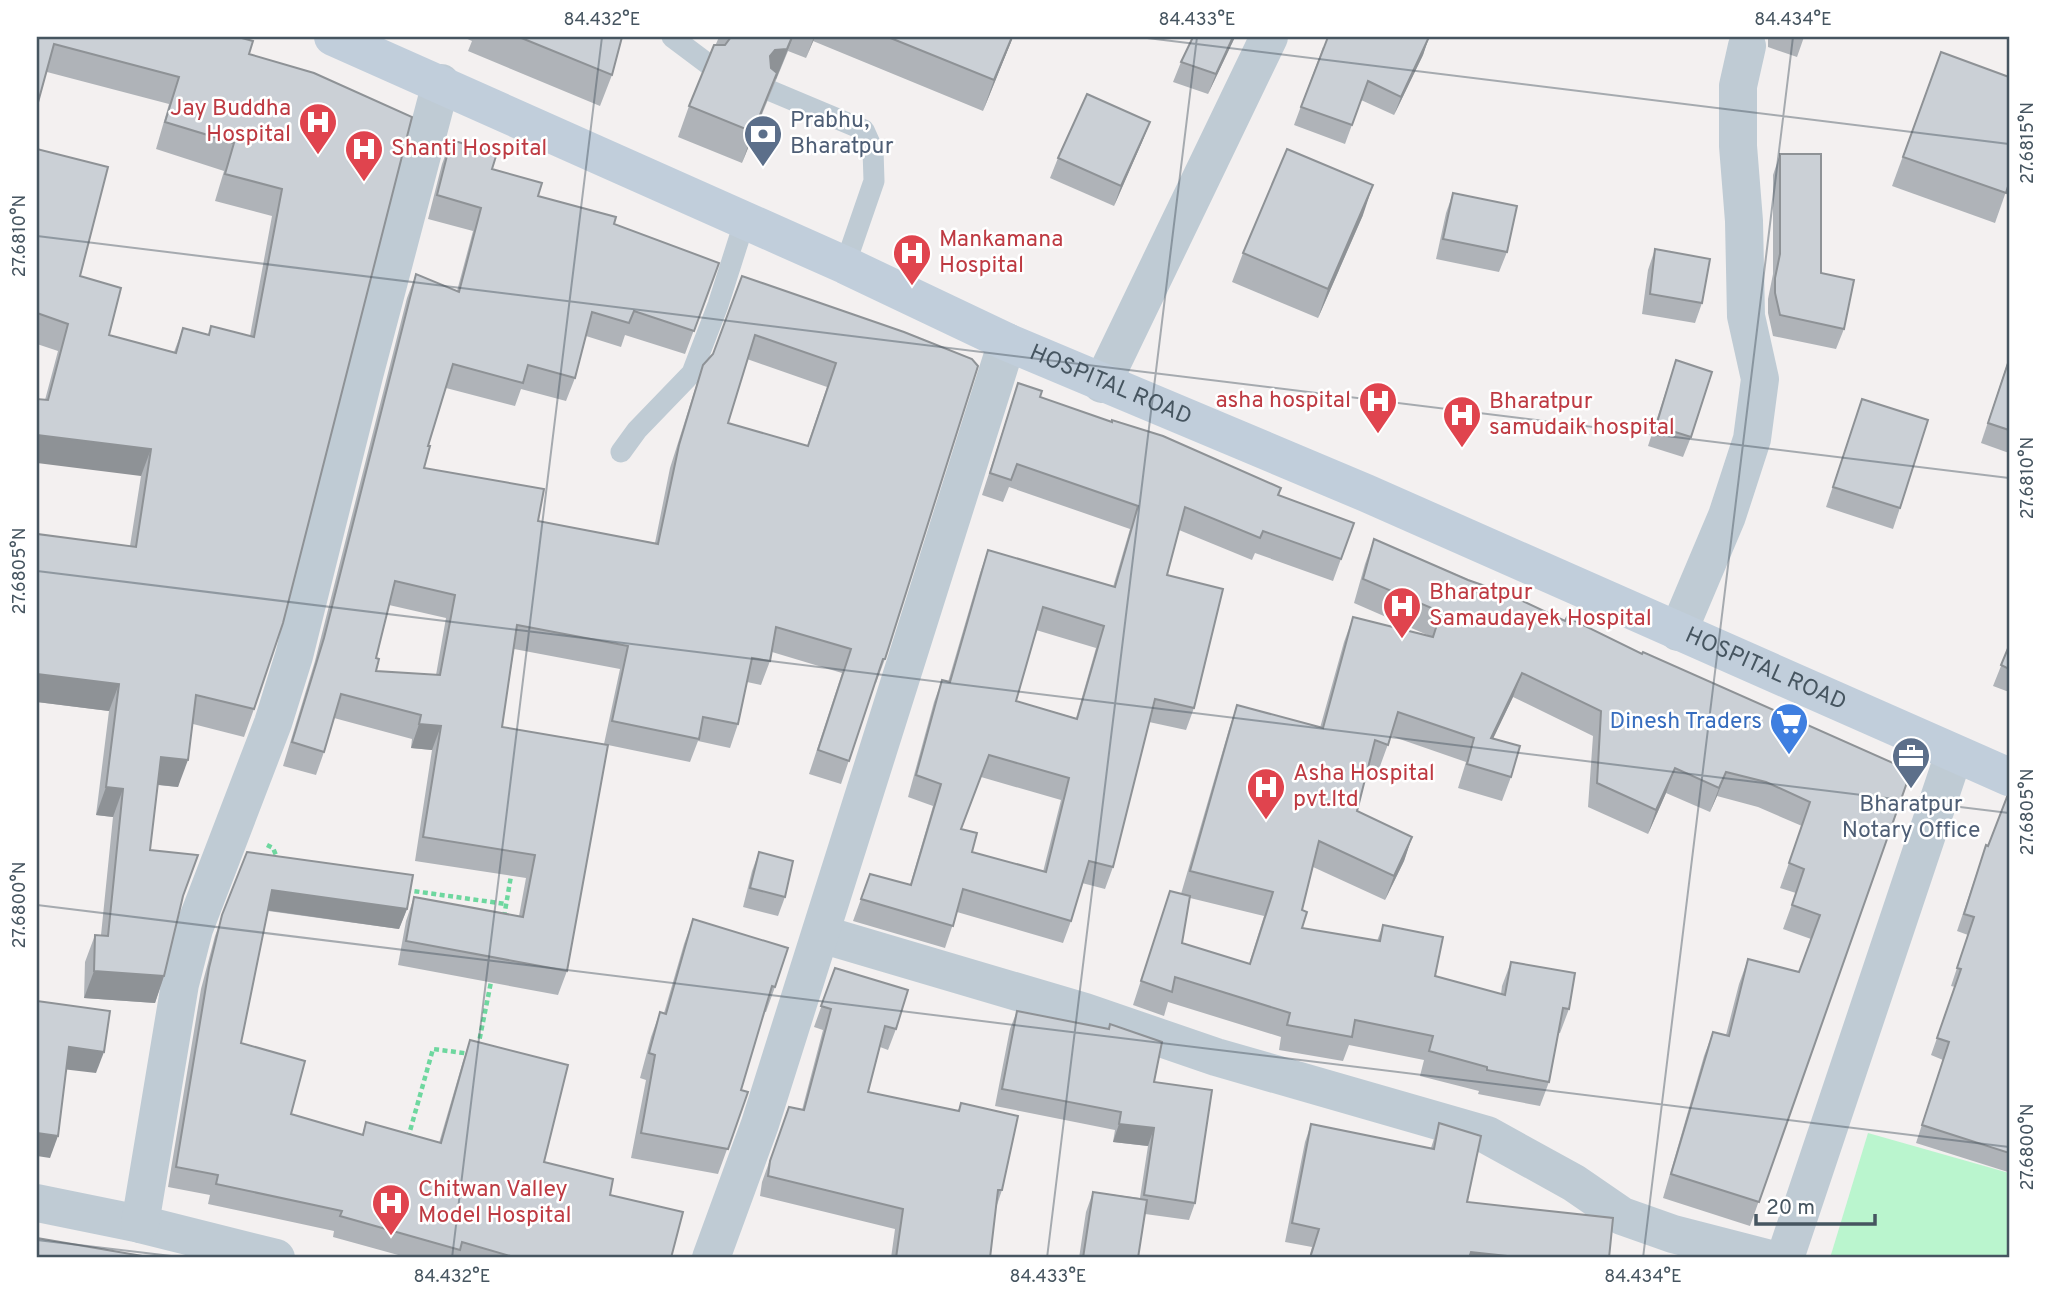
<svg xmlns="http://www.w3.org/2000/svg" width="2046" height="1295" viewBox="0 0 2046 1295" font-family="Overpass,sans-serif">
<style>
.green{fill:#baf5ce}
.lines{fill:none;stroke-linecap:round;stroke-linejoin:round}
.path{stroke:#6ed79f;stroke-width:4.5;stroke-dasharray:5 3.5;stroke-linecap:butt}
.lane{stroke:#bfcbd4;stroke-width:21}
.street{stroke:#bfcbd4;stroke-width:38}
.secondary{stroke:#c1cedb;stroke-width:38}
.wall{fill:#afb3b8;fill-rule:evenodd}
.shaded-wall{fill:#8e9296}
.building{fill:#cbd0d6;stroke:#8e9296;stroke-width:2;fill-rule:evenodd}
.ticks{fill:none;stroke:#465560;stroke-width:2;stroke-opacity:0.45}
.labels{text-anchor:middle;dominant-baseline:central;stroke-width:5;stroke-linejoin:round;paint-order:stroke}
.health-label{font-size:23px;fill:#be3a42;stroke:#fff;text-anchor:start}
.service-label{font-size:23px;fill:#4e5e75;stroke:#fff;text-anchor:start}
.street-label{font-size:23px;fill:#465560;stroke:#fff}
.shop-label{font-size:23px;fill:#366cbe;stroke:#fff;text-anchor:end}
.neatline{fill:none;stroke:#465560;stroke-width:2.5}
.ticks-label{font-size:18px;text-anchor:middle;fill:#465560}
</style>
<rect width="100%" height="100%" fill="#f3f0f0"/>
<!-- green -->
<path class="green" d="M1868,1133L2009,1173V1258H1830Z"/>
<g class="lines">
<!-- path -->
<g class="path">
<path d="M267,845L273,848L278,860"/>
<path d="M406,890L506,904"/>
<path d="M504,917L512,870"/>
<path d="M478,1047L492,977"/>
<path d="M408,1138L433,1049L471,1054"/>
</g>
<!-- lane -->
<g class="lane">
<path d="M672,37L708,64"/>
<path d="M771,91L864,130L873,150L874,181L845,265"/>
<path d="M621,452L637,430L692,373L718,305L745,220"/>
</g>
<!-- street -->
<g class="street">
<path d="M1102,384L1269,37"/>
<path d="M1678,632L1727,516L1752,439L1760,379L1746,316L1744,221L1738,146V86L1747,46"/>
<path d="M821,934L1085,1012L1216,1057L1487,1135L1574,1183L1622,1216L1673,1234L1766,1258"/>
<path d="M37,1203L140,1224L276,1258"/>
<path d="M140,1224L180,984L194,929L273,723L294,656L364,376L441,83"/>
<path d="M711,1258L760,1124L1007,342"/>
<path d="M1785,1258L1954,754"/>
</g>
<!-- secondary -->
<path class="secondary" id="s1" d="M333,37L845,265L1007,342L1366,493L2009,777"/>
</g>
<!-- wall -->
<g class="wall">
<path d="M37,37L249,54L314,73L254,709L244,737L193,724L178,787L158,785L150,850L182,899L164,976L155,1003L84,998L85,962L95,935H101L113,817L96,815L109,711L37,702V534L130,546L141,476L45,400L58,351L37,344V149L80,276L109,335L174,352L183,328L208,335L211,326L250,336L272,216L215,201L224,171L156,149L169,104L47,72Z"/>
<path d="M463,37H622L612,75L600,106L468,51L472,41Z"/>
<path d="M719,37H1013L983,111L813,41L806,58L788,51L742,163L678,137L689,106Z"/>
<path d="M1235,37L1208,94L1173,82L1181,62Z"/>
<path d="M1429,37L1423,55L1394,115L1361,100L1345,144L1294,125L1323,47Z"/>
<path d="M1766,37H1804L1797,57L1768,47V39Z"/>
<path d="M1941,52L2009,183L1995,223L1892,186Z"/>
<path d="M1150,122L1142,142L1114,206L1050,178L1058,158Z"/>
<path d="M451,140L492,169L538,196L719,263L685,354L625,335L621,347L586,336L575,378L566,401L521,389L515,406L446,388L428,446L424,468L538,521L655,543L670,468L695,389L703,365L713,354L742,276L904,332L885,659L876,683H875L841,784L809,774L842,673L772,652L770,661L761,685L747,682L738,724L730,748L698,741L690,762L608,745L567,971L558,995L398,965L406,921L414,897L519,916L526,878L415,861L432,750L411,748L412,739L334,718L324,752L316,775L283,766L315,661L407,298L416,274L457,291L473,231L428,219L442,164ZM747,359L827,387L807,446L728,423ZM389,605L446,618L436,675L376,671V658ZM514,649L620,669L604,744L502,727Z"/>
<path d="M1780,154L1821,273L1844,329L1836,349L1773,336L1768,313V299L1773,274V175Z"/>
<path d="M1453,193L1507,252L1499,272L1436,259L1446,213Z"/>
<path d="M1363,215L1318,318L1232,282L1243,253Z"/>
<path d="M1655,249L1702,303L1695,323L1642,314L1648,270Z"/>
<path d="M2009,358V453L1981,443Z"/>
<path d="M1676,360L1691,437L1683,457L1648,446Z"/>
<path d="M1018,383L1040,397L1278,496L1354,523L1333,581L1255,553L1252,560L1179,530L1167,575L1194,708L1186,730L1149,722L1113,867L1105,889L1082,883L1071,921L1063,943L957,912L945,948L853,921L870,874L910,885L933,806L908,797L934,702L942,680L948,682L980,573L988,550L1113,587L1130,529L1009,487L1003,502L982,495ZM1036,630L1096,648L1076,718L1016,701ZM981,777L1061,800L1043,872L972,852L961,829Z"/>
<path d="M1862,399L1900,508L1893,529L1826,507Z"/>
<path d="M1374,539L1642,654L1911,771L1750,1226L1663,1198L1704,1056L1713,1032L1726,1035L1739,984L1748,959L1799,972L1811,939L1783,929L1796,893L1780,888L1802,826L1758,807L1717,796L1710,812L1666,793L1648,834L1588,807L1593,736L1513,697L1493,738L1511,777L1502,801L1458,788L1466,762L1391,736L1379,769L1369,765L1357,811L1412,837L1404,861L1385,900L1313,867L1302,910V928L1377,941L1383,925L1435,976L1501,994L1502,986L1511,962L1569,1009L1560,1033H1558L1549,1082L1540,1106L1478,1094L1479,1091L1420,1076L1424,1060L1349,1045L1343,1061L1279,1050L1281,1037L1168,1002L1164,1016L1133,1005L1170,891L1181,894L1229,729L1237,705L1320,728L1344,642L1353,617L1432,637L1354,603L1365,564ZM1190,898L1264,916L1249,964L1182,943Z"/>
<path d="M2009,646V692L1993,686Z"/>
<path d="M2009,798V1169L2008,1172L1916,1143L1943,1060L1931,1055L1955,987L1951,986L1968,935L1957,931L1986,845L1988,846Z"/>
<path d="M247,852L407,909L399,929L268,911L241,1043L291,1114L362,1135L366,1122L439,1143L463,1061L470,1040L544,1162L610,1195L671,1258H409L333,1237L334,1231L208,1204L210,1195L168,1187L201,989L215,936Z"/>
<path d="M759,852L785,897L778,916L743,907L752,871Z"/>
<path d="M693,919L775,987L766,1012H764L741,1090L748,1092L718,1174L631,1158L646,1080L640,1078L651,1037L660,1012L664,1013L684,944Z"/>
<path d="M835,968L896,1029L888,1050L880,1047L868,1092L958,1111L961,1103L1002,1190L996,1208L990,1258H891L895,1229L760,1196L762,1182L789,1107L802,1110L823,1030L814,1027Z"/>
<path d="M1017,1011L1108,1029L1110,1024L1154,1082L1195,1203L1189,1220L1145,1214L1138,1258H1079L1086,1212L1093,1192L1140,1198L1148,1146L1113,1142L1115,1130L995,1106L1010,1029Z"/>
<path d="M1439,1123L1467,1202L1609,1258H1309L1312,1247L1285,1242L1305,1142L1311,1124L1431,1148Z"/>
</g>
<!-- shaded-wall -->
<g class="shaded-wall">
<path d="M793,37L776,79H775L742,163L753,132L770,56L775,50Z"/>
<path d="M814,37H815L806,58Z"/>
<path d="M1012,37H1013L983,111L994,80Z"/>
<path d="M1233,37H1235L1208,94L1216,74Z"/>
<path d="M1429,37L1423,55L1394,115L1401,97Z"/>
<path d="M1150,122L1142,142L1114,206L1121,186Z"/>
<path d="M1373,185L1363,215L1318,318L1328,289Z"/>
<path d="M37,435L151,449L141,476L37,463Z"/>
<path d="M1522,673L1513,697L1482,762L1491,738Z"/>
<path d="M37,674L119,684L109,711L37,702Z"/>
<path d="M419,724L441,726L432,750L411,748Z"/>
<path d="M161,757L188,760L178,787L151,784Z"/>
<path d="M1675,768L1666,793L1648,834L1656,810Z"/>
<path d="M1726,772L1717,796L1710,812L1719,788Z"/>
<path d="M106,787L123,789L113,817L96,815Z"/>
<path d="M1412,837L1404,861L1385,900L1394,876Z"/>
<path d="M272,890L407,909L399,929L265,910Z"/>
<path d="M94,971L164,976L155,1003L84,998Z"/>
<path d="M69,1047L104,1052L96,1073L62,1069Z"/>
<path d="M1119,1124L1154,1128L1148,1146L1113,1142Z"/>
<path d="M37,1133L58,1136L50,1158L37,1156Z"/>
<path d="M1471,1252L1526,1258H1468Z"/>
</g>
<!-- building -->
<g class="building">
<path d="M37,37H238L253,41L249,54L314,73L412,117L283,623L254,709L196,695L188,760L161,757L150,850L198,855L183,896L164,976L94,971L95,935L108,936L123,789L106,787L119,684L37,674V534L136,547L151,449L37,435V399L48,400L68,324L37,313V149L108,167L80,276L121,288L109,335L176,353L183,328L209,335L211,326L254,337L282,189L225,174L234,143L165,122L179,77L54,44L37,106Z"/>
<path d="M519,37H622L612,75Z"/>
<path d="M731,37H792L787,49L775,50L770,56L771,68L777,73L753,132L689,106L714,45H725Z"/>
<path d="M888,37H1012L994,80Z"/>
<path d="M1193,37H1233L1216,74L1181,62Z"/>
<path d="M1328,37H1429L1401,97L1368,81L1352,125L1301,107Z"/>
<path d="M1941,52L2009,77V183L2006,193L1903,157Z"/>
<path d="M1087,94L1150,122L1121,186L1058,158Z"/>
<path d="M451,140L497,153L492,169L542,183L538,196L616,217L614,224L719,263L694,331L634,311L629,323L592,312L575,378L528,365L523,383L453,364L428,446H430L424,468L544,489L538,521L658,544L679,445L703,365L713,354L742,276L904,332L972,359L978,366L885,659H883L849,761L818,750L851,649L776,627L770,661L752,658L738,724L703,717L699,739L612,721L628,646L517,625L502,727L608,745L567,971L406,941L414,897L523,917L535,855L423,837L441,726L419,724L421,715L341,694L324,752L292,742L324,638L416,274L459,292L481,208L437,195ZM755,335L836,363L808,446L728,423ZM395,581L455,595L440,675L376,671L379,659L376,658Z"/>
<path d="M1287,149L1373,185L1328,289L1243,253Z"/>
<path d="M1780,154H1821V273L1854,280L1844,329L1780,315L1775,293V278L1780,254Z"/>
<path d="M1453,193L1517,206L1507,252L1443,239Z"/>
<path d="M1655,249L1710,259L1702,303L1650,294Z"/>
<path d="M1676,360L1712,372L1691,437L1656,426Z"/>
<path d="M2009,360V430L1988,423Z"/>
<path d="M1018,383L1042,391L1040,397L1112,422V420L1163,436L1281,488L1278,495L1354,523L1341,559L1263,531L1260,538L1185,507L1167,575L1223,589L1194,708L1155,699L1113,867L1089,861L1071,921L963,889L953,926L861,899L870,874L911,885L941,784L916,775L942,680L950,682L988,550L1115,587L1138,506L1017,464L1011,480L990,473ZM1043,607L1104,626L1077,719L1016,701ZM989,755L1069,778L1046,872L972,852L977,833L961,829Z"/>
<path d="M1862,399L1928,420L1900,508L1833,487Z"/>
<path d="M1374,539L1468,580L1508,594L1565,621L1567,617L1642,654L1643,652L1911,771L1759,1202L1671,1174L1713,1032L1729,1036L1748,959L1799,972L1820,915L1792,905L1804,869L1789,863L1810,802L1766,782L1726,772L1719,788L1675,768L1656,810L1597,783L1601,711L1522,673L1491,738L1520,746L1511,777L1467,764L1474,738L1398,712L1388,745L1375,740L1357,811L1412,837L1394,876L1319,841L1302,910L1307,912L1302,928L1380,941L1383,925L1443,937L1435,976L1505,995L1511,962L1575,973L1569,1009L1563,1008L1549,1082L1487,1070V1067L1429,1051L1433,1036L1355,1020L1352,1037L1287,1025L1290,1013L1175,977L1172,992L1141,981L1170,891L1190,896L1182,943L1250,964L1273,892L1190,871L1237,705L1323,728L1353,617L1433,637L1441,612L1363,579Z"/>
<path d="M2009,646V669L2001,665Z"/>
<path d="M2007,797L2009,798V1153L1922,1125L1949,1042L1937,1038L1961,969L1957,968L1974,917L1964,914L1986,845L1988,846Z"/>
<path d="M247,852L413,875L407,909L272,890L241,1043L305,1061L291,1114L363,1135L366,1122L441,1143L470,1040L568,1065L544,1162L613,1179L610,1195L683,1212L671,1258H517L462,1242L460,1250L340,1216L342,1211L216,1184L218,1175L176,1167L209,968L222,915Z"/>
<path d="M759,852L793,861L785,897L750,888Z"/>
<path d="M693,919L788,948L775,987L772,986L741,1090L748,1092L728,1149L641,1133L655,1055L649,1053L660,1012L666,1014Z"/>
<path d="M835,968L908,990L896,1029L885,1026L868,1092L959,1111L961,1103L1018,1116L1002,1190H998L990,1258H896L903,1209L768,1176L770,1161L789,1107L804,1110L831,1009L821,1006Z"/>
<path d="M37,1001L110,1011L104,1052L69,1047L58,1136L37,1133Z"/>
<path d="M1017,1011L1109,1029L1110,1024L1162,1042L1154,1082L1212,1090L1195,1203L1144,1195L1154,1128L1119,1124L1121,1112L1002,1089Z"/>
<path d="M1439,1123L1481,1136L1467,1202L1613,1218L1609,1258H1526L1471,1252L1469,1258H1310L1319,1229L1292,1223L1311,1124L1434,1149Z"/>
<path d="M1093,1192L1147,1200L1138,1258H1083Z"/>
<path d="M37,1238L154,1258H37Z"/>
</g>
<!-- ticks -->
<path class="ticks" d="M1139,37L2009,144M37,236L2009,478M37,571L2009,813M37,905L2009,1147M37,1240L188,1258M452,1258L602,37M1047,1258L1197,37M1643,1258L1793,37"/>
<!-- icons -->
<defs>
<symbol id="hospital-pin" viewBox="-11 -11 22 30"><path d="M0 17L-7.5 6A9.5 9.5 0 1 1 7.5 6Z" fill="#e0444e" stroke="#fff"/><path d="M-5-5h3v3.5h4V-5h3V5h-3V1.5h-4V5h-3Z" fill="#fff"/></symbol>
<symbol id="bank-pin" viewBox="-11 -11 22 30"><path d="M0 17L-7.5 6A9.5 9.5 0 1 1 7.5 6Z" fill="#5c6f8a" stroke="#fff"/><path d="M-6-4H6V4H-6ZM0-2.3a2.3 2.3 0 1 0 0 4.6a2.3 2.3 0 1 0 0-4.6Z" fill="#fff"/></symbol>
<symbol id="supermarket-pin" viewBox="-11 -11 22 30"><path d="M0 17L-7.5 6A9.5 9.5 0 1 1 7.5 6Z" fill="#3f7fe0" stroke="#fff"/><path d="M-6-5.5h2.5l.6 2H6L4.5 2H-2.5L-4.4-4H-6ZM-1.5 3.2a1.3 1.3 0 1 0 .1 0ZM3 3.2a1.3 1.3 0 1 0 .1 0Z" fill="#fff"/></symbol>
<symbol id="office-pin" viewBox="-11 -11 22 30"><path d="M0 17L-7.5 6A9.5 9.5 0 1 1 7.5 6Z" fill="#5c6f8a" stroke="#fff"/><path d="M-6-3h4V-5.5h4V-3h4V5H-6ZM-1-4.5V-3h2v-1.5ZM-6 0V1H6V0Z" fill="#fff"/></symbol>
</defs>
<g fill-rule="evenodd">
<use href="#hospital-pin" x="296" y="100" width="44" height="60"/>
<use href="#bank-pin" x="741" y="112" width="44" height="60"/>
<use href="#hospital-pin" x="342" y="127" width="44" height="60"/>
<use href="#hospital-pin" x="890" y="231" width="44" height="60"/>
<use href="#hospital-pin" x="1356" y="379" width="44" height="60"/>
<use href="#hospital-pin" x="1440" y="393" width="44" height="60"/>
<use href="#hospital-pin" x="1380" y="584" width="44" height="60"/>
<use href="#supermarket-pin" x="1767" y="700" width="44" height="60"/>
<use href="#office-pin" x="1889" y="734" width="44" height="60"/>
<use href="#hospital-pin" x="1244" y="765" width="44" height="60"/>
<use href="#hospital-pin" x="369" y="1181" width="44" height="60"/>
</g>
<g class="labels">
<!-- health labels -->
<g class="health-label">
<text x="291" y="109" text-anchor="end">Jay Buddha<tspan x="291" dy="26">Hospital</tspan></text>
<text x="391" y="149">Shanti Hospital</text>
<text x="939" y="240">Mankamana<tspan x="939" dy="26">Hospital</tspan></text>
<text x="1351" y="401" text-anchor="end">asha hospital</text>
<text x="1489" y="402">Bharatpur<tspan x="1489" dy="26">samudaik hospital</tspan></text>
<text x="1429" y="593">Bharatpur<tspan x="1429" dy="26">Samaudayek Hospital</tspan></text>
<text x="1293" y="774">Asha Hospital<tspan x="1293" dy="26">pvt.ltd</tspan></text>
<text x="418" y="1190">Chitwan Valley<tspan x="418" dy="26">Model Hospital</tspan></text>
</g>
<!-- service labels -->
<g class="service-label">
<text x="790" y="121">Prabhu,<tspan x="790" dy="26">Bharatpur</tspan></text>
<text x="1911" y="805" text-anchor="middle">Bharatpur<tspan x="1911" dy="26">Notary Office</tspan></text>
</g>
<!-- street labels -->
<g class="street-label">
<text stroke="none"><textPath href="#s1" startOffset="852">HOSPITAL ROAD</textPath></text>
<text stroke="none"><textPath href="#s1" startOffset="1566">HOSPITAL ROAD</textPath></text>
</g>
<!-- shop labels -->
<g class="shop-label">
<text x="1762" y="722">Dinesh Traders</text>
</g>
</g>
<!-- border -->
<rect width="2046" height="1295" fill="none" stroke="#ffffff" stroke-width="77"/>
<!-- scale -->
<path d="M1756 1214v10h119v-10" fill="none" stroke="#465560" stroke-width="3.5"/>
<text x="1766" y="1214" font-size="21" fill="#465560" stroke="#ffffff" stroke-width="5" paint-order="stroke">20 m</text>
<rect x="38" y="38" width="1970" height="1218" class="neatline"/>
<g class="ticks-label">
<text x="602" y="25">84.432°E</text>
<text x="1197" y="25">84.433°E</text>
<text x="1793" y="25">84.434°E</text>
<text transform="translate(2027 143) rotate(-90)" y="6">27.6815°N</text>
<text transform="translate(19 236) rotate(-90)" y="6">27.6810°N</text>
<text transform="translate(2027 478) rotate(-90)" y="6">27.6810°N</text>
<text transform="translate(19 571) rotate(-90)" y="6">27.6805°N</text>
<text transform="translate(2027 812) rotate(-90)" y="6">27.6805°N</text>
<text transform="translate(19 905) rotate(-90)" y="6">27.6800°N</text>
<text transform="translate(2027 1147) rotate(-90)" y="6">27.6800°N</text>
<text x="452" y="1282">84.432°E</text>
<text x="1048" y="1282">84.433°E</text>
<text x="1643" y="1282">84.434°E</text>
</g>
</svg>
